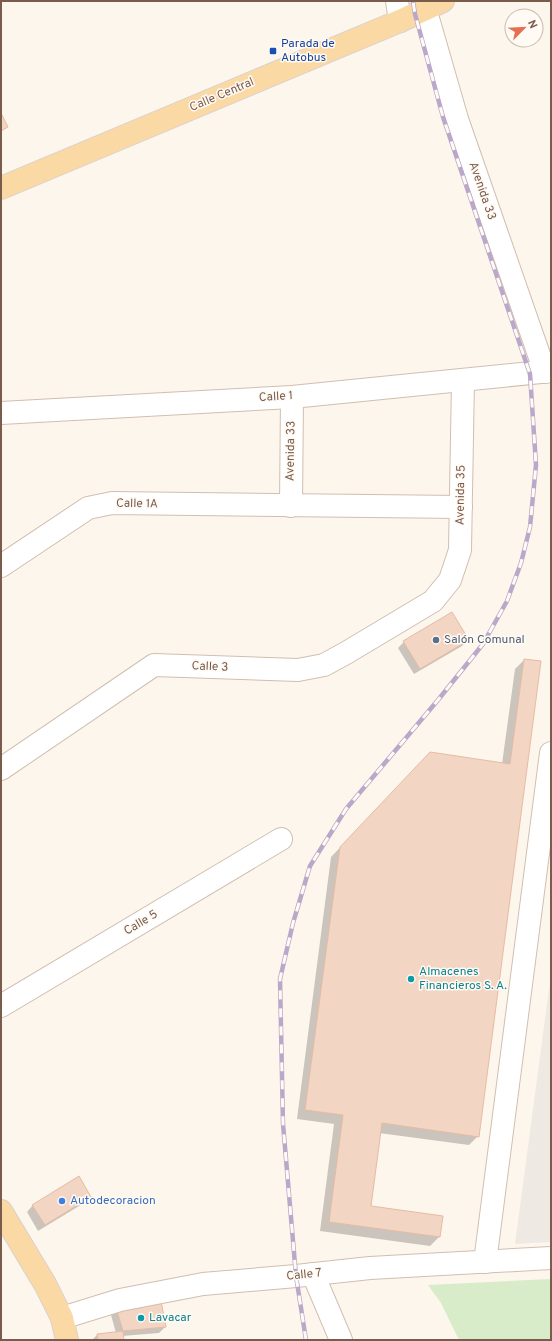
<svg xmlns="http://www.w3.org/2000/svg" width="552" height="1341" viewBox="0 0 552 1341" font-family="Overpass,sans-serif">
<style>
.industrial{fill:#efe9e4}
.green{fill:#d8ecc9}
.shadow{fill:#0003}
.building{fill:#f3d5c3;stroke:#e6bba3}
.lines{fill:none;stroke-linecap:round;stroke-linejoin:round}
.minor-casing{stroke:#d1beb0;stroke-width:24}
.major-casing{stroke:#dad1cd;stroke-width:24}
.minor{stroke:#fff;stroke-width:22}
.major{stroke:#fbd9a5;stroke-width:22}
.rail-casing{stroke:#b9a8c9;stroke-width:4.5}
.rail{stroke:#fffaf3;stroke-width:3;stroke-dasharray:9;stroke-linecap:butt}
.transit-dot{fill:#1a4fb4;stroke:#fffaf3;stroke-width:1.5}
.service-dot{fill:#5c6f8a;stroke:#fffaf3;stroke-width:1.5}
.culture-dot{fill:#0f9aa8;stroke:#fffaf3;stroke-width:1.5}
.shop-dot{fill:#3f7fe0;stroke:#fffaf3;stroke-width:1.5}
.labels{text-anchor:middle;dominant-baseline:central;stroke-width:3;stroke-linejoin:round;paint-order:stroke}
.transit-label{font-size:12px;fill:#164399;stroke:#fffaf3;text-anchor:start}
.street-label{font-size:12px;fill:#7a5c4d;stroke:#fffaf3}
.service-label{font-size:12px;fill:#4e5e75;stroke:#fffaf3;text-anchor:start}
.culture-label{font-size:12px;fill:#0d838f;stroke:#fffaf3;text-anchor:start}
.shop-label{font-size:12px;fill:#366cbe;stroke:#fffaf3;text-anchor:start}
</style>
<rect width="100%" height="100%" fill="#fdf6ec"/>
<!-- industrial -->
<path class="industrial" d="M551,974V1242L515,1244Z"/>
<!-- green -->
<path class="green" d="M551,1279V1340H459L441,1303L428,1285Z"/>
<!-- shadow -->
<g class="shadow">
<path d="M468,639L462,646L414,674L398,648L404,642Z"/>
<path d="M524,660L478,1136L469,1145L379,1133L370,1207L442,1217L439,1237L430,1246L320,1231L334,1124L297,1119L331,857L421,763L502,764L515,669Z"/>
<path d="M90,1196L84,1203L38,1231L27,1212L33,1205Z"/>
<path d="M117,1309L165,1327L159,1333L122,1336L123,1340H92L97,1335L116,1333L111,1315Z"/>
</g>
<!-- building -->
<g class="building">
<path d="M1,113L8,127L1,131Z"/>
<path d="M452,612L469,640L420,669L403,641Z"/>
<path d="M524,659L541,661L479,1137L382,1123L371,1206L443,1216L440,1237L329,1222L343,1115L305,1110L340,847L430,752L510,764Z"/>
<path d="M79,1176L91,1197L45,1225L32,1205Z"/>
<path d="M160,1296L166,1327L123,1331L116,1308Z"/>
<path d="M123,1331L124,1340H98L97,1334Z"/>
</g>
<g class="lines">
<defs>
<g id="minor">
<path d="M397,1L400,21"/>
<path d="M425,8L457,119L545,372"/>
<path d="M1,413L292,397L551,371"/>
<path d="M291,506L292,397"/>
<path d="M1,566L88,508L112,503L461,507"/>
<path d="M1,769L154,665L298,670L324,665L346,653L433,601L450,580L460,550L463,380"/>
<path d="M1,1006L281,839"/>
<path d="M485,1262L551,753"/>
<path d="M313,1274L341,1340"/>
<path d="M62,1318L120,1300L203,1284L296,1276L370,1268L551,1258"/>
</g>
<g id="major">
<path d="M1,188L400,21L443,1"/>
<path d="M1,1211L45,1284L62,1318L67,1340"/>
</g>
</defs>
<!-- minor casing -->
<use href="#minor" class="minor-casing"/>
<!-- major casing -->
<use href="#major" class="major-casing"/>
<!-- minor -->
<use href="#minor" class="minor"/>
<!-- major -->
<use href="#major" class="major"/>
<defs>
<path id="rail" d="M306,1340L296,1276L283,1124L280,979L293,923L310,866L346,809L438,700L483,644L507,601L521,563L530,527L536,465L530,374L443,117L415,14L413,1"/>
</defs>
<!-- rail casing -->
<use href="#rail" class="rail-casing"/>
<!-- rail -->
<use href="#rail" class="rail"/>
</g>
<!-- markers -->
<rect class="transit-dot" x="269" y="47" width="8" height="8" rx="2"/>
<circle class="service-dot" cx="436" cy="640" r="4"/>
<g class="culture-dot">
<circle cx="411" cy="979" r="4"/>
<circle cx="141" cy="1318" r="4"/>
</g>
<circle class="shop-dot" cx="62" cy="1201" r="4"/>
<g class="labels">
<!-- transit labels -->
<g class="transit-label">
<text x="281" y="44">Parada de<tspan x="281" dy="14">Autobus</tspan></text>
</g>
<!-- street labels -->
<g class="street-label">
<text transform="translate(222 95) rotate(-23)">Calle Central</text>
<text transform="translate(482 191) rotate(71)">Avenida 33</text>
<text transform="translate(276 397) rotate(-3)">Calle 1</text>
<text transform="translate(291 451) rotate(-89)">Avenida 33</text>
<text transform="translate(461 495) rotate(-89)">Avenida 35</text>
<text transform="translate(137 504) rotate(1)">Calle 1A</text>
<text transform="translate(210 667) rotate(2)">Calle 3</text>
<text transform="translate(141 923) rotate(-31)">Calle 5</text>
<text transform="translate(304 1275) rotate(-6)">Calle 7</text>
</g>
<!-- service labels -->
<g class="service-label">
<text x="444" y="640">Salón Comunal</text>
</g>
<!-- culture labels -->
<g class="culture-label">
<text x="419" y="972">Almacenes<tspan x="419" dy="14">Financieros S. A.</tspan></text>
<text x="149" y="1318">Lavacar</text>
</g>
<!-- shop labels -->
<g class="shop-label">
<text x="70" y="1201">Autodecoracion</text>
</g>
</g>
<!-- border -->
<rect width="552" height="1341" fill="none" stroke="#7a5c4d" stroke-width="4"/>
<!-- north arrow -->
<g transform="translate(524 28) rotate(66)"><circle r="19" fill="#fffaf3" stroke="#cabbb1"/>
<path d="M0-3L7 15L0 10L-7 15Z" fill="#e76f51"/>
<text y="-6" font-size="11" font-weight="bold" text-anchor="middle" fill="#7a5c4d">N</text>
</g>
</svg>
